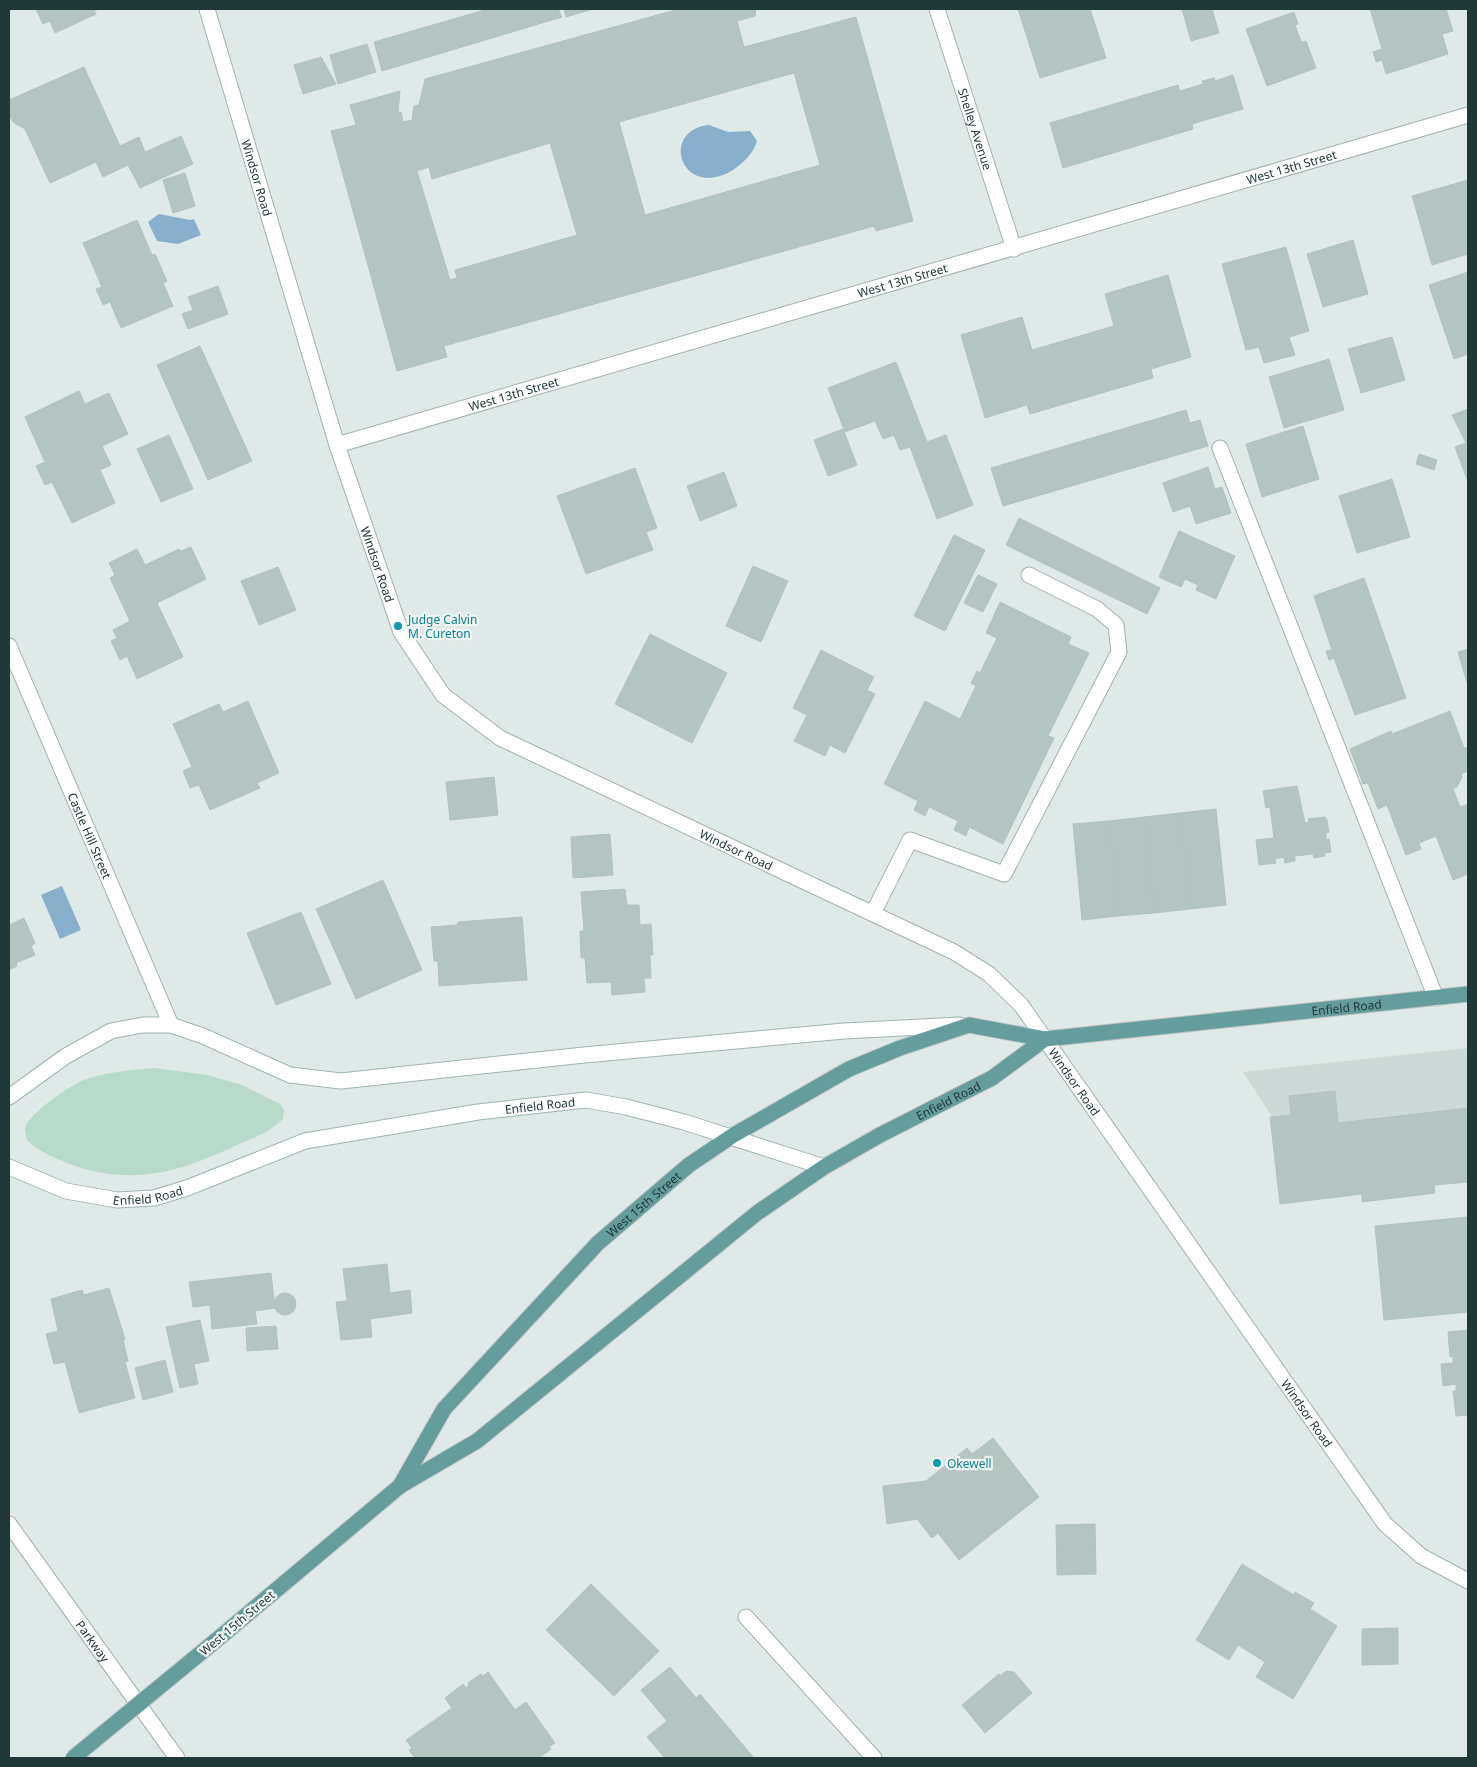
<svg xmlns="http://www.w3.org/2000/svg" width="1477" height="1767" viewBox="0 0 1477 1767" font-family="'Noto Sans',sans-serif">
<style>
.built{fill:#cdd9d6}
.green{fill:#b8daca}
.water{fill:#88b0cc}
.building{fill:#b4c4c1;stroke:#b1c2c0;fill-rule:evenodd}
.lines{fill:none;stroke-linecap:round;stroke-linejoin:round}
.service-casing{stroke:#a2b0af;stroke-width:17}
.minor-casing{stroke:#a2b0af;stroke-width:17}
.secondary-casing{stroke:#9eb4b2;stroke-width:17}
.primary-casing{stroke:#bcc3c3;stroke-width:17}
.service{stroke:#fff;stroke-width:15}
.minor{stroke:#fff;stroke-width:15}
.secondary{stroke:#fff;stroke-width:15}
.primary{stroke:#659d9d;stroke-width:15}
.primary-bridge-casing{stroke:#bcc3c3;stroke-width:17;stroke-linecap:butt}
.primary-bridge{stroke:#659d9d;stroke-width:15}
.culture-dot{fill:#0f9aa8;stroke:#eff6f4;stroke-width:2}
.labels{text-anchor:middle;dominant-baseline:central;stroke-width:4.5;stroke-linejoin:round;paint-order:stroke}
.street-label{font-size:12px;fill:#213838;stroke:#eff6f4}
.culture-label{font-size:12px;fill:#0d838f;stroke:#eff6f4;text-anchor:start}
</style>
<rect width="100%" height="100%" fill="#dfe9e7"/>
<!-- built -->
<path class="built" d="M1468,1048V1166L1315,1183L1243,1072Z"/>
<!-- green -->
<path class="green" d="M154,1068L207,1075L242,1085L280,1104L284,1110L283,1119C270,1132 253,1138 237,1145C178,1173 130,1187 67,1163C53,1157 38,1151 27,1140C26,1137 25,1132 25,1129C27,1114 71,1085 84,1080C107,1072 130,1070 154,1068Z"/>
<!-- water -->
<g class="water">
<path d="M709,125L728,132L750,131L757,141C753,154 744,162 733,170C681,201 659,130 709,125Z"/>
<path d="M159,214L190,220L194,219L201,235L178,244L157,241L148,222Z"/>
<path d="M62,886L81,930L60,939L41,895Z"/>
</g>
<!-- building -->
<g class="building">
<path d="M36,9H99L94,11L96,14L55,33L50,21L43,24Z"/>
<path d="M488,9H558L562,17L382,71L374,42Z"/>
<path d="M564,9H593L566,17Z"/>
<path d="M679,9H756L755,16L737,21L744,47L856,17L913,221L876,231L874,226L444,346L447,357L397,371L331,131L356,125L350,105L400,91L398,112H401L403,122L412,120L414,106L419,105L425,79ZM794,73L820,165L645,215L619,122ZM550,143L577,235L455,270L457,278L450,280L417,171L429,167L432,179Z"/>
<path d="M1018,9H1090L1106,58L1040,78Z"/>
<path d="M1182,9H1212L1219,33L1191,41Z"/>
<path d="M1370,9H1446L1453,31L1442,34L1448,54L1386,74L1382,60L1376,62L1373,52L1382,49Z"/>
<path d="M1294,12L1298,24L1295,25L1301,42L1306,41L1316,68L1267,86L1246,29Z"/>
<path d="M367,44L376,72L338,84L330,55Z"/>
<path d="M321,57L336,84L303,94L294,65Z"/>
<path d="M84,67L120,146L139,137L145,152L181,136L193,164L140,188L128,165L103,177L96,162L50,183L25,129L13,122L9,114V100Z"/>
<path d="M1233,75L1243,109L1192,124L1193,129L1063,168L1050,123L1178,85L1180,91L1203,84L1202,81L1214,78L1215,81Z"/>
<path d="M185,173L195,206L173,213L163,180Z"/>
<path d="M1468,180V254L1432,265L1412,196Z"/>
<path d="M137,220L152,255L155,254L167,281L163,283L173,306L121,328L110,302L103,305L102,302L96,289L102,287L83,243Z"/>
<path d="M1353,240L1368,294L1323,307L1307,254Z"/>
<path d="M1286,247L1309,331L1289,337L1295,355L1264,363L1259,347L1246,350L1222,264Z"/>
<path d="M1468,272V354L1454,359L1429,285Z"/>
<path d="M1168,275L1191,357L1151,369L1153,378L1030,414L1027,405L985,418L961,335L1022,317L1032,350L1114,326L1105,294Z"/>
<path d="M218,286L228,314L188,329L182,314L193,310L188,297Z"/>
<path d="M1392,337L1405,380L1361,393L1348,349Z"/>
<path d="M200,346L252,461L208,480L157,365Z"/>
<path d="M1329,359L1344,410L1284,428L1269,377Z"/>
<path d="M896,362L927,442L946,435L973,505L937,519L910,447L900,450L894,435L883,439L875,421L845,432L828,388Z"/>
<path d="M79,391L85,404L109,393L128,434L102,446L111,465L100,470L115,503L72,523L52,482L45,485L36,466L45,462L25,417Z"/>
<path d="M1468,409V482L1455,447L1466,443L1452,415Z"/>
<path d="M1186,410L1190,423L1200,420L1208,446L1003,506L991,468Z"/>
<path d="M1303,426L1319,479L1262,497L1246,444Z"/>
<path d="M843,429L857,465L828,476L814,440Z"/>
<path d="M169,435L193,489L161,502L137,449Z"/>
<path d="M1419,454L1437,460L1434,470L1416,464Z"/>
<path d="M1208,467L1215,489L1222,487L1231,513L1196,524L1190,506L1173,512L1163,483Z"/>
<path d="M635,468L657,528L646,532L653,550L586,574L557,496Z"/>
<path d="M724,472L737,506L700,521L687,486Z"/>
<path d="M1392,479L1410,537L1357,553L1339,496Z"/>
<path d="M1019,518L1160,588L1147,614L1006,545Z"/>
<path d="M1179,531L1235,556L1216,599L1196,590L1198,585L1185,579L1181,587L1159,577Z"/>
<path d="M954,535L985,550L945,631L914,616Z"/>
<path d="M191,547L206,579L157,603L183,657L137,679L127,656L120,660L111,641L117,638L113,630L130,621L110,578L115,575L109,563L137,549L145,565L179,549L181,551Z"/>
<path d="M753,566L788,581L761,642L726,626Z"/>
<path d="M278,567L296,610L259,625L241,581Z"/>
<path d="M978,575L997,584L983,612L964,603Z"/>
<path d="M1364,578L1406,698L1355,715L1334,658L1329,660L1326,651L1332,650L1314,596Z"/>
<path d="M1000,602L1071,637L1068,644L1089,653L1048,736L1054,738L1003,844L969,827L966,836L954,830L958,821L929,807L925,816L914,810L918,801L884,784L925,701L960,719L976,686L971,683L977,671L980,673L997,638L986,633Z"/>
<path d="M650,634L727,673L692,743L615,704Z"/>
<path d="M1468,649V683H1467L1458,652Z"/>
<path d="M821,650L874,677L867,690L875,694L845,753L830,745L825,756L794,741L807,715L793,708Z"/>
<path d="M248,701L279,773L257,783L260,788L210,810L199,785L190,788L183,771L192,767L173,724L219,704L223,712Z"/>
<path d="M1450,711L1464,748L1468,747V771L1461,774L1462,777L1457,787L1453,789L1460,807L1468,804V874L1453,880L1436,836L1419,843L1421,849L1406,855L1387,805L1378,809L1368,783L1363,784L1350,749L1391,731L1392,734Z"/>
<path d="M494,777L498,815L450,820L446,782Z"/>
<path d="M1297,786L1305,823L1309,822L1308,819L1325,817L1327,820L1329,832L1326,833V840L1329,839L1331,852L1324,853L1325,856L1314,858L1313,854L1295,856V861L1285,863L1284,857L1275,859L1276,863L1259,865L1256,840L1274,838L1270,807L1266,808L1263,791Z"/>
<path d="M1216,809L1226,905L1190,909L1180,813Z"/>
<path d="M1180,813L1190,909L1154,913L1144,817Z"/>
<path d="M1144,817L1154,913L1118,916L1109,821Z"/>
<path d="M1109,821L1118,916L1082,920L1073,824Z"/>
<path d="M610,834L613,875L573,878L571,837Z"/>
<path d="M383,880L422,970L356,999L316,909Z"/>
<path d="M625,889L627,905H639L640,925L651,924L653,955H650L651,978H644L645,992L612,995L611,982L587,983L585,958H581L580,931H584L581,892Z"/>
<path d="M301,912L331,984L276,1005L247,933Z"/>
<path d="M522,917L527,980L439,986L438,961H434L431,927L457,925L458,922Z"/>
<path d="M24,918L35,943L31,946L35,955L16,963L17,966L9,970V925Z"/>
<path d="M1335,1091L1338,1123L1468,1108V1182L1434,1185L1435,1193L1362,1202V1194L1280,1204L1270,1117L1291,1115L1289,1096Z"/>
<path d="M1468,1217V1312L1384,1320L1375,1226Z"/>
<path d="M387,1264L390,1293L410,1290L412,1313L370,1319L372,1337L341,1340L336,1302L347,1301L343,1269Z"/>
<path d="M271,1273L275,1308L255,1311L257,1324L212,1329L210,1305L193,1307L189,1282Z"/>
<path d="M109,1288L125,1339L123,1340L128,1361L125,1362L135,1398L79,1413L65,1362L54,1364L46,1334L58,1331L51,1299L82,1290L84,1295Z"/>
<circle cx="285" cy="1304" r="11"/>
<path d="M200,1320L209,1361L194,1364L198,1384L180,1388L166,1327Z"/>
<path d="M276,1326L278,1349L247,1351L246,1328Z"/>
<path d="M1468,1330V1415L1456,1416L1453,1391H1456V1384L1443,1386L1441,1364L1453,1363V1356L1450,1357L1448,1332Z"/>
<path d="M165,1360L173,1392L143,1400L135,1368Z"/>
<path d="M993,1438L1039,1497L959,1560L938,1533L932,1538L917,1519L887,1524L883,1486L926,1481L967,1448L972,1454Z"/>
<path d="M1095,1524L1096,1574L1057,1575L1056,1525Z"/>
<path d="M1242,1564L1294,1595L1295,1592L1314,1603L1310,1609L1337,1626L1293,1699L1256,1677L1265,1662L1238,1645L1229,1660L1196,1640Z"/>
<path d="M591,1584L659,1651L614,1696L546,1630Z"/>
<path d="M1398,1628V1664L1362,1665V1629Z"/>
<path d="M670,1667L696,1698L700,1694L754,1758H665L647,1737L667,1721L641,1690Z"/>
<path d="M1006,1671L1014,1672L1032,1693L985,1733L962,1705L999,1674L1000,1676Z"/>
<path d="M488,1672L515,1710L526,1702L555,1743L549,1747L551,1749L539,1758L537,1756L533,1758H415L409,1750L412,1748L406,1740L452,1708L445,1698L463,1684L466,1688L469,1685L468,1683L481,1674L483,1676Z"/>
</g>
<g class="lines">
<defs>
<g id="service">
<path d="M1220,448L1436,998"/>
<path d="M873,913L910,840L1004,874L1119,652L1116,625L1097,609L1029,575"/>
<path d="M746,1617L874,1758"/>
</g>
<g id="minor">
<path id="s1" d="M207,9L337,445L401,632L443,695L500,738L954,952L989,974L1021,1005L1385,1524L1421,1556L1468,1581"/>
<path id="s2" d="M937,9L1014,249"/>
<path id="s3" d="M337,445L1468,115"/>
<path id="s4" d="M9,646L171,1025"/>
<path id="s5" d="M9,1524L177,1758"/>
</g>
<g id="secondary">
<path d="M9,1097L66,1056L111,1031L143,1025H171L203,1036L290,1075L341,1081L584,1055L844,1031L960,1025"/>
<path id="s6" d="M9,1167L66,1191L117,1200L154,1198L187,1188L305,1141L478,1112L586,1100L626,1107L684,1122L824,1167"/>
</g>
<g id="primary">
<path id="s7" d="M400,1486L444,1409L598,1243L689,1165L732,1136L849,1069L900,1048L969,1025L1045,1039L1468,994"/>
<path id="s8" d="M225,1633L400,1486L477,1441L757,1213L824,1167L880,1135L992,1078L1045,1039"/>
</g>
</defs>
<!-- service casing -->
<use href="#service" class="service-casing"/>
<!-- minor casing -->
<use href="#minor" class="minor-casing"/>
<!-- secondary casing -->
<use href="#secondary" class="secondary-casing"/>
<!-- primary casing -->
<use href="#primary" class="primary-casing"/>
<!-- service -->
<use href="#service" class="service"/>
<!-- minor -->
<use href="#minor" class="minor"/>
<!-- secondary -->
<use href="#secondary" class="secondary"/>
<!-- primary -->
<use href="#primary" class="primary"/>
<defs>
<path id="primary-bridge" d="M73,1758L225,1633"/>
</defs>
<!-- primary-bridge casing -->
<use href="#primary-bridge" class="primary-bridge-casing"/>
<!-- primary-bridge -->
<use href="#primary-bridge" class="primary-bridge"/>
</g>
<!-- markers -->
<g class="culture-dot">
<circle cx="398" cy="626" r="5"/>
<circle cx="937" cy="1463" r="5"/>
</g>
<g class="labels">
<!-- street labels -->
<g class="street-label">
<text stroke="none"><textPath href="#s2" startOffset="126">Shelley Avenue</textPath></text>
<text stroke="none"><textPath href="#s3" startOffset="994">West 13th Street</textPath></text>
<text stroke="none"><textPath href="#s1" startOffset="176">Windsor Road</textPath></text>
<text stroke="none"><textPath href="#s3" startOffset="589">West 13th Street</textPath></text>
<text stroke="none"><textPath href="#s3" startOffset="184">West 13th Street</textPath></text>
<text stroke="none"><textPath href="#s1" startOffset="581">Windsor Road</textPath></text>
<text stroke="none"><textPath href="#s4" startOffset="206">Castle Hill Street</textPath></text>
<text stroke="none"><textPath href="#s1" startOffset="1061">Windsor Road</textPath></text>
<text stroke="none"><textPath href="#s7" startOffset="1130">Enfield Road</textPath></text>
<text stroke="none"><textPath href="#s1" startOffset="1481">Windsor Road</textPath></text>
<text stroke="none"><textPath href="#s8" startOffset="901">Enfield Road</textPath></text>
<text stroke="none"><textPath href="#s6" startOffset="550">Enfield Road</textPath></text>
<text stroke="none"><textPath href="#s6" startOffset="145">Enfield Road</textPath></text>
<text stroke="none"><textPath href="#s7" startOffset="375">West 15th Street</textPath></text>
<text stroke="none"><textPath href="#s1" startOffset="1886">Windsor Road</textPath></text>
<text transform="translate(237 1623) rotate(-40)">West 15th Street</text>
<text stroke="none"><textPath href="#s5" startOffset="144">Parkway</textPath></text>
</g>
<!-- culture labels -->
<g class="culture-label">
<text x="408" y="619">Judge Calvin<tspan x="408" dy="14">M. Cureton</tspan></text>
<text x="947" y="1463">Okewell</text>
</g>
</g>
<!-- border -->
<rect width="1477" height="1767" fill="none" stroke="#213838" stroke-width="20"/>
</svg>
